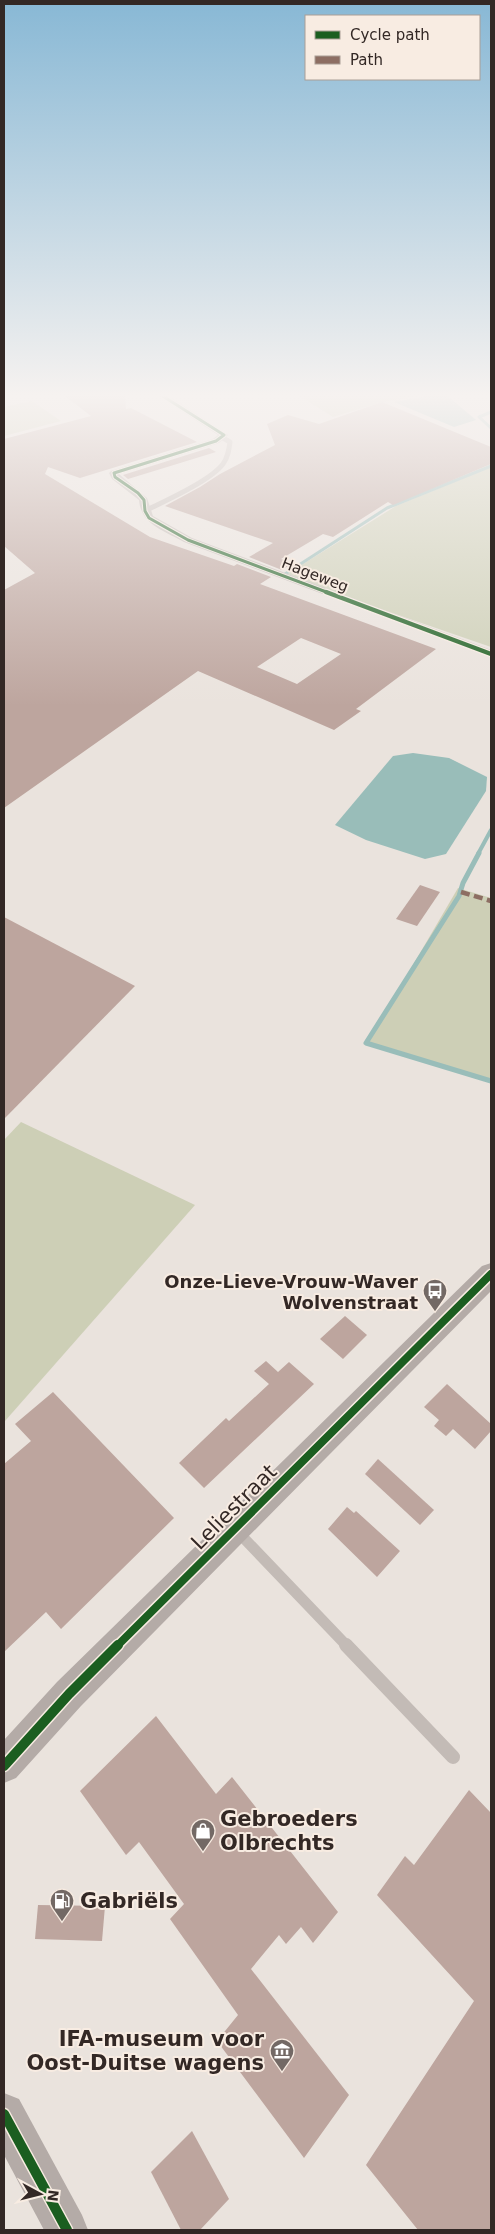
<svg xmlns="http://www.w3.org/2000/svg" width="495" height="2234" viewBox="0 0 495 2234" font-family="'DejaVu Sans',sans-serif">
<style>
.green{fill:#cdcfb6}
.water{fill:#99bdb9}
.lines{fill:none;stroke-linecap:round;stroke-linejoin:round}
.stream-far2{stroke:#99bdb9;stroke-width:3}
.stream-far1{stroke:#99bdb9;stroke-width:4}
.stream{stroke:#99bdb9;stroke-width:5}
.building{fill:#bda59e;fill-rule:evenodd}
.lane-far2{stroke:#c3bbb6;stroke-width:5}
.lane-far1{stroke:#c3bbb6;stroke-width:11}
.lane{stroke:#c3bbb6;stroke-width:14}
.street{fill:#c3bbb6;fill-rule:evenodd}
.secondary{fill:#b4aba7;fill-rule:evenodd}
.quiet{stroke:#8d6e63;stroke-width:4.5;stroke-dasharray:9 4.5;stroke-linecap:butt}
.cycleway-far3-casing{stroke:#f8ece2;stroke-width:5}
.cycleway-far2-casing{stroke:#f8ece2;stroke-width:7}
.cycleway-far1-casing{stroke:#f8ece2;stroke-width:11}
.cycleway-casing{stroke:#f8ece2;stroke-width:13}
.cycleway-far3{stroke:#1b5e20;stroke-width:3}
.cycleway-far2{stroke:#1b5e20;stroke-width:4.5}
.cycleway-far1{stroke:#1b5e20;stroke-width:8}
.cycleway{stroke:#1b5e20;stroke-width:10}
.labels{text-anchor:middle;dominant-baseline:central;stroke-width:4;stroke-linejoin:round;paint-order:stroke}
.far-street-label{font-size:15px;fill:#332825;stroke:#f8ece2}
.poi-label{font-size:18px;font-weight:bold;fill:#332825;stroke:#f8ece2;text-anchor:end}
.near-street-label{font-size:21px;fill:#332825;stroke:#f8ece2}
.near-poi-label{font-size:21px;font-weight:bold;fill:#332825;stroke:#f8ece2;text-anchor:start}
</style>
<rect width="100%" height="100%" fill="#eae3dd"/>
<!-- green -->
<g class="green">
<path d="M295,393H440L382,402L333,417Z"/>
<path d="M32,401L61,421L4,436V407Z"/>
<path d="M491,467V647L375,607L287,574L396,506Z"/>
<path d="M458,888L491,898V1080L368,1042Z"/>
<path d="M21,1122L195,1205L5,1421L4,1140Z"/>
</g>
<!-- water -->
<g class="water">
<path d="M444,393L476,420L454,427L394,402Z"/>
<path d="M413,753L449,758L487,777L486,791L446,854L425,859L366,840L335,825L393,756Z"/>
</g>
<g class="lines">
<!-- stream-far2 -->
<g class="stream-far2">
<path d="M491,412L479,417L491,428"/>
<path d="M285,574L387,508L491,466"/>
</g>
<!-- stream-far1 -->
<path class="stream-far1" d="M478,854L491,830"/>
<!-- stream -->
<path class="stream" d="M479,853L463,883L459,896L366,1043L491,1081"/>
</g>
<!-- building -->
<g class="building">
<path d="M61,393H125L126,409L131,408L197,442L80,478L48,467L45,474L150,537L234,566L237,564L271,577L260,584L436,649L356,709L361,711L334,730L198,671L4,808V590L35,573L4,546V439L91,416ZM301,638L341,654L297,684L257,667Z"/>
<path d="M382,402L491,447V464L393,505L388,502L333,537L323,534L281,559L293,563L282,570L249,557L273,543L165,506L200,487L220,474L275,445L267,424L288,415L319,424Z"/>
<path d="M209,448L216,452L128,479L123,475Z"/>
<path d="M420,885L440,892L417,926L396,919Z"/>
<path d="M4,917L135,986L4,1119Z"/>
<path d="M345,1316L367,1335L343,1359L320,1339Z"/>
<path d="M266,1361L278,1372L289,1362L314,1384L204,1488L179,1463L226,1418L229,1421L269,1384L254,1371Z"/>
<path d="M447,1384L491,1424V1431L475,1449L453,1429L446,1436L434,1426L439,1420L424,1407Z"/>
<path d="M53,1392L174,1518L61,1629L46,1612L4,1652V1464L31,1441L15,1424Z"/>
<path d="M378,1459L434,1510L420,1525L365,1474Z"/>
<path d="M347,1507L354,1513L356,1511L400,1551L377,1577L328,1529Z"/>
<path d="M156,1716L216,1794L232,1777L338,1912L313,1943L301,1927L286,1944L279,1935L251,1969L349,2095L304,2158L217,2041L238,2015L170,1919L184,1904L139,1842L126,1855L80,1791Z"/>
<path d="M469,1790L491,1813V2230H418L366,2165L474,2001L377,1895L405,1856L414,1865Z"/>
<path d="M38,1905L105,1906L102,1941L35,1939Z"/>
<path d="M192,2131L229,2199L200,2230H181L151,2172Z"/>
</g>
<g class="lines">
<!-- lane-far2 -->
<path class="lane-far2" d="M145,511C165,501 210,481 223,464C228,457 229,450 230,442L223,438"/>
<!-- lane-far1 -->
<path class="lane-far1" d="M237,1531L347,1646"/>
<!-- lane -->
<path class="lane" d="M346,1645L453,1757"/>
<!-- street -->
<path class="street" d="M154,393H164L228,435L219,443L119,474L147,498L153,516L192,538L491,650V657L184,542C165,531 141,525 139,500L112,479L109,473L111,471L213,439L218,435Z"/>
<!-- secondary -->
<g class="secondary">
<path d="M491,1263V1291L81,1706L16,1778L4,1783V1740L57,1682L482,1266Z"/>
<path d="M4,2093L19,2099L82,2215L88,2230H44L4,2155Z"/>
</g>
<!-- quiet -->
<path class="quiet" d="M461,892L491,901"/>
<defs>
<path id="cycleway-far3" d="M158,393L224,435L216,441L114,473L115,477L138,493L144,500L145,511L149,518L188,540L329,593"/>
<path id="cycleway-far2" d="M326,592L491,654"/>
<path id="cycleway-far1" d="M117,1646L491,1274"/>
<g id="cycleway">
<path d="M4,1766L69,1694L118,1645"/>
<path d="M4,2114L67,2230"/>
</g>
</defs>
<!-- cycleway-far3 casing -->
<use href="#cycleway-far3" class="cycleway-far3-casing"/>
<!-- cycleway-far2 casing -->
<use href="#cycleway-far2" class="cycleway-far2-casing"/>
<!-- cycleway-far1 casing -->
<use href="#cycleway-far1" class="cycleway-far1-casing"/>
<!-- cycleway casing -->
<use href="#cycleway" class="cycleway-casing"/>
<!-- cycleway-far3 -->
<use href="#cycleway-far3" class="cycleway-far3"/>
<!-- cycleway-far2 -->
<use href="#cycleway-far2" class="cycleway-far2"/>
<!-- cycleway-far1 -->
<use href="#cycleway-far1" class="cycleway-far1"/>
<!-- cycleway -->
<use href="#cycleway" class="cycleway"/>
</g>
<!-- sky -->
<linearGradient id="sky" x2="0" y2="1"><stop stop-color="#88b8d5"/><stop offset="0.56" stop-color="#f6f2f0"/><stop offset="1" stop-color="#f6f2f0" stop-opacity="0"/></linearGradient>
<rect width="495" height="706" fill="url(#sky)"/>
<!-- icons -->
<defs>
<symbol id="bus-pin" viewBox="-11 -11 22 30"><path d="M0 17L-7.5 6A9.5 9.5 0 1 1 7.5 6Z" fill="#736965" stroke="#f8ece2"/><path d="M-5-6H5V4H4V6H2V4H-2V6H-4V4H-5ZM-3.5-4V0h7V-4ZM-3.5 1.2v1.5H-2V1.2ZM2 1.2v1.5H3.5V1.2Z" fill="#fff"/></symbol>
<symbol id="shop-pin" viewBox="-11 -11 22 30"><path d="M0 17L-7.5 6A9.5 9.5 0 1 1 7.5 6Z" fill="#736965" stroke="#f8ece2"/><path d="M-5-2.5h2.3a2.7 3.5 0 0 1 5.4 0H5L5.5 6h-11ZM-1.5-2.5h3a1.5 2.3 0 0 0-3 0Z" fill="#fff"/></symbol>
<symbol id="fuel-pin" viewBox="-11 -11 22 30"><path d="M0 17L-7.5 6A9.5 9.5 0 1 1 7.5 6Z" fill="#736965" stroke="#f8ece2"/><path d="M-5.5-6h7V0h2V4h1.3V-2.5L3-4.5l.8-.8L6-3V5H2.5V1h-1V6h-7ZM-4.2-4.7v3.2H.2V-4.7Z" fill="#fff"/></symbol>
<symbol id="museum-pin" viewBox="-11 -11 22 30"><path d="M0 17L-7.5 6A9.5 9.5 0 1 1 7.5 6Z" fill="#736965" stroke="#f8ece2"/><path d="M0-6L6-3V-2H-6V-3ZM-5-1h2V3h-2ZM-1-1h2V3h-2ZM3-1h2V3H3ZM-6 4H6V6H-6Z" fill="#fff"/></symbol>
</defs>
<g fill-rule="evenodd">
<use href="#bus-pin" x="421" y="1277" width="28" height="38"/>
<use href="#shop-pin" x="189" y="1817" width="28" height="38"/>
<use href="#fuel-pin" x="48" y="1887" width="28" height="38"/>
<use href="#museum-pin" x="268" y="2037" width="28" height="38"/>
</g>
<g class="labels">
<!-- far-street labels -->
<g class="far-street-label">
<text transform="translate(315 575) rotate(21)">Hageweg</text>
</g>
<!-- poi labels -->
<g class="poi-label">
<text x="418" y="1281">Onze-Lieve-Vrouw-Waver<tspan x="418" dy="21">Wolvenstraat</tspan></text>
</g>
<!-- near-street labels -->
<g class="near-street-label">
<text transform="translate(234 1507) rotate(-45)">Leliestraat</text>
</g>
<!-- near-poi labels -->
<g class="near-poi-label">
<text x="220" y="1819">Gebroeders<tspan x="220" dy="24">Olbrechts</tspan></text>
<text x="80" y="1901">Gabriëls</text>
<text x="264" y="2039" text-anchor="end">IFA-museum voor<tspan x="264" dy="24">Oost-Duitse wagens</tspan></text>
</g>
</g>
<!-- border -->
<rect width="495" height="2234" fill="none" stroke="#332825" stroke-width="10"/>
<!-- legend -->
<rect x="305" y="15" width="175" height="65" fill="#f8ece2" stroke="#a99e96"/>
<rect x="315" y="31" width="25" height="8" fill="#1b5e20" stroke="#a99e96"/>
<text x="350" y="40" font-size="15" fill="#332825">Cycle path</text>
<rect x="315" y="56" width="25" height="8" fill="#8d6e63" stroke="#a99e96"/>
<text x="350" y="65" font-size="15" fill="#332825">Path</text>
<!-- north arrow -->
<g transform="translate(40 2194) rotate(97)" stroke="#f8ece2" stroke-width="4" paint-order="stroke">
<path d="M0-4L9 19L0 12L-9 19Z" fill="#332825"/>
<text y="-8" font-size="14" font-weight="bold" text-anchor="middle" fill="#332825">N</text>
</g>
</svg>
